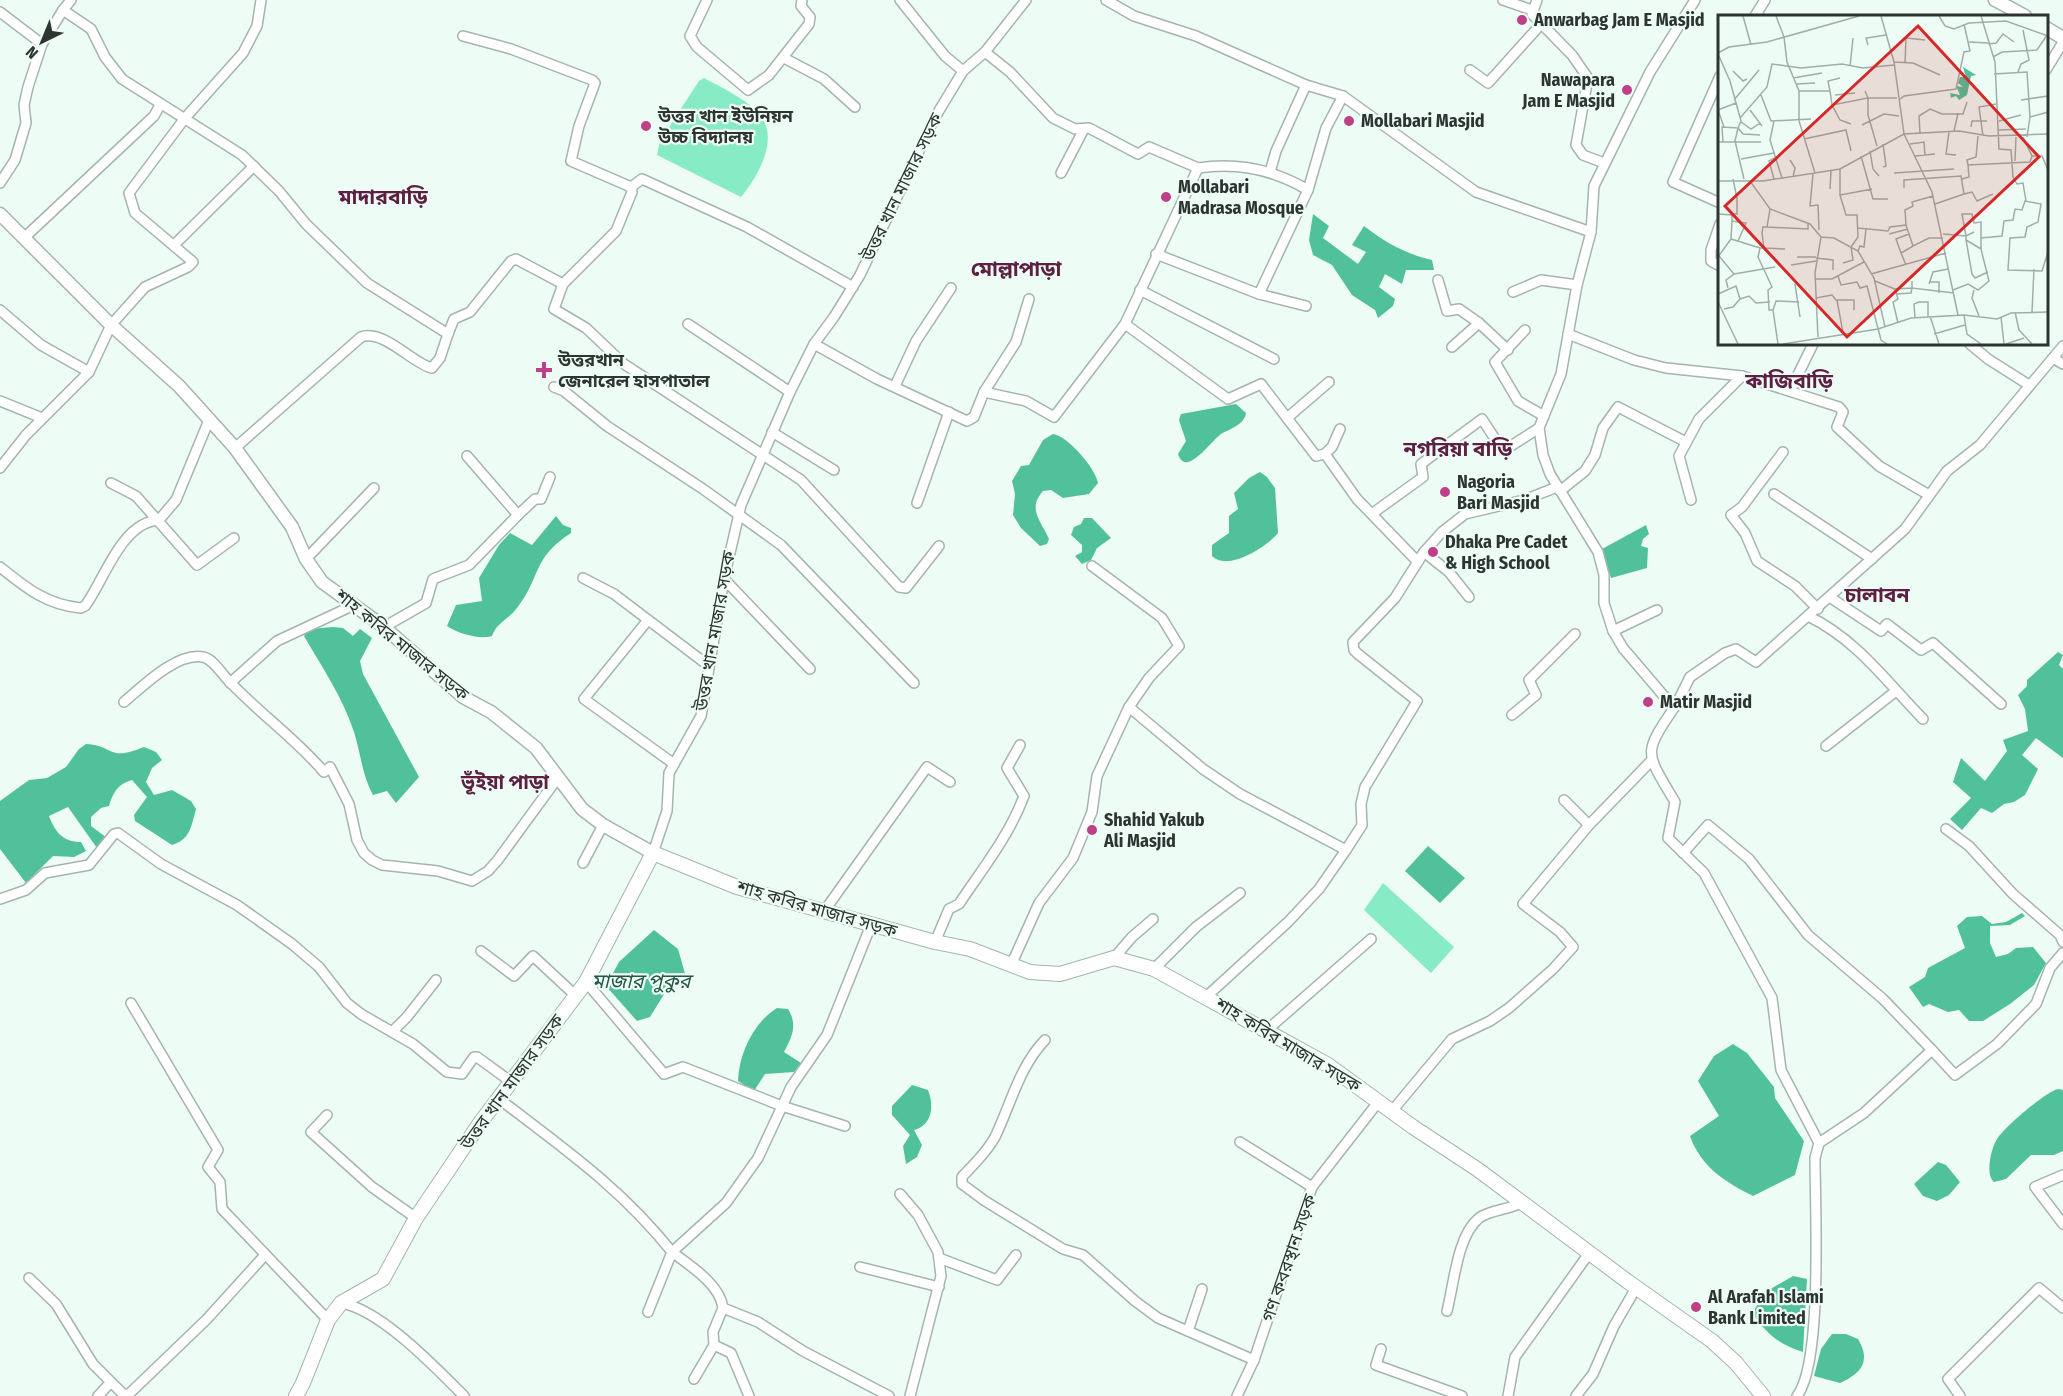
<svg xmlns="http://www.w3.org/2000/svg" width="2063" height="1396" viewBox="0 0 2063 1396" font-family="'Fira Sans Condensed','Noto Sans Bengali',sans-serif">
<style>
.green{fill:#87ebc6}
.water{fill:#51c19b}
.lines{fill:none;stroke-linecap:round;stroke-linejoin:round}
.minor-casing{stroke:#a5b4ae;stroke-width:12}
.tertiary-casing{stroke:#a5b4ae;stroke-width:15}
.secondary-casing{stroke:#a5b4ae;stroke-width:16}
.minor{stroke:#fff;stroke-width:9}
.tertiary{stroke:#fff;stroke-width:12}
.secondary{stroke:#fff;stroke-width:14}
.poi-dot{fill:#c03f89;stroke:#edfdf6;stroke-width:2}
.labels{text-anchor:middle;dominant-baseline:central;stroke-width:4.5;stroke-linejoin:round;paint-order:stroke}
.poi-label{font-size:18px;font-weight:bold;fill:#2e3432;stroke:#edfdf6;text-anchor:start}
.street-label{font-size:18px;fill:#2e3432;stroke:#edfdf6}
.neighbourhood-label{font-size:20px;font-weight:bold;fill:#5e2042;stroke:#edfdf6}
.water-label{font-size:20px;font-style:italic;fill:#265545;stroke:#edfdf6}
.quarter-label{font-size:21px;font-weight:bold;fill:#5e2042;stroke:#edfdf6}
.inset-road{fill:none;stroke:#a1ada8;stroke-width:1.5}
.view{fill:#d62828;fill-opacity:0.15;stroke:#d62828;stroke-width:3}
.inset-edge{fill:none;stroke:#2e3432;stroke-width:3}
</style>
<rect width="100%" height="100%" fill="#edfdf6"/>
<!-- green -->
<g class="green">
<path d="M704,78C722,88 745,98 759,114C781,138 757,178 741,197L657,155L660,141L699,81Z"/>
<path d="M1383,883L1454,947L1431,973L1364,910Z"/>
</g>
<!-- water -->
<g class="water">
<path d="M1313,214L1329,226L1323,238L1358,264L1366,252L1352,245L1364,226C1385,242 1405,254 1432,260L1434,270H1406L1402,284L1385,274L1379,287L1395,299L1393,306L1378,318L1375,310L1352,295L1332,265L1313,255L1309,240Z"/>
<path d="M1236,404L1246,413C1245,424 1230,429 1221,434C1210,442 1186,478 1178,454L1186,441L1179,420L1181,414Z"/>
<path d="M1053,434C1068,436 1096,469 1098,483L1089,494L1063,498L1051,490L1043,491C1027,509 1041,521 1049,539L1047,544L1040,546L1021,528L1013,515L1015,494L1012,481L1021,466L1029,465L1043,440Z"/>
<path d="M1260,472L1267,477L1275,488L1278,533C1267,547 1227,572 1212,556V545L1229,533V516L1238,509L1234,493L1249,478Z"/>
<path d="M556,516L563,525L571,528V533C532,558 541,577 517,608C509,619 496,623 492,636C480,640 456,633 447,626L456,605L482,601L479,578L499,545L510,533L532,545Z"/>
<path d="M1084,518H1092L1111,538L1097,548L1091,560L1082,564L1075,556L1082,552V545L1071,535L1074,527L1081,524Z"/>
<path d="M1646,525L1649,534L1643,539L1641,546L1648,548L1647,568L1611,578L1602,549Z"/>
<path d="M333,627L343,628L353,636L360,629L372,638L360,661L363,674L419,777L396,803L387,791L373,795C362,775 361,754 354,732C343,698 322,667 304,636L309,629Z"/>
<path d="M2058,652L2063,655L2059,665L2063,669V758L2036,738L2022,755L2038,769L2025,795L2014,802L2004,804L1992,813L1981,808L1962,830L1950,819L1971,798L1953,782L1961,758L1985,781L2007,751L2003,740L2028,731L2025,709L2018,695L2027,686V680Z"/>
<path d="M86,744C116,746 107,762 144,747L156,752L162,760L152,768L146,782L154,795L172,790L191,801L196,809C191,826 191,839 172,845L135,821L134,815L147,797L132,780C118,784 113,792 109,806L101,808L91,817V826L107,838L97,848L68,807L49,816C55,832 63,842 81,842L86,851L74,857L53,856L26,883L0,849V801L29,780L47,778L66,767L79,749Z"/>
<path d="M1428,846L1465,878L1440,903L1405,871Z"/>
<path d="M2022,913L2025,916L2010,925L1990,926V943L1996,957L2008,954L2016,948L2033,947L2046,963L2034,985L2010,1004L1983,1021H1969L1959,1010L1948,1012L1929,1004L1923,1007L1909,987L1925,977L1928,968L1965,948L1957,926L1967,917L1982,916L1992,924L2006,922Z"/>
<path d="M654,930L678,949L686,977L674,978L650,1017L637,1021L606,986L619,962Z"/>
<path d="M777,1008L788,1009C798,1025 792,1037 784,1052L801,1063L794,1072L765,1074L754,1091L738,1081C739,1054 753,1023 777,1008Z"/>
<path d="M1733,1044L1747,1053L1774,1087L1775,1098L1804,1141L1795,1175L1753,1196C1725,1182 1701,1167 1690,1136L1719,1116L1698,1081L1714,1056Z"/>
<path d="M912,1085L928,1090C934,1105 933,1125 914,1130L922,1145L917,1157L906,1164L903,1146L910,1135L892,1115V1106Z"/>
<path d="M2058,1089L2063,1090V1151L2054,1155H2031L2006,1179L1994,1182C1985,1175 1991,1148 1997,1139C2006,1126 2044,1093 2058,1089Z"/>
<path d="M1938,1162L1946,1165L1960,1182L1949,1195L1937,1201L1923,1196L1914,1184Z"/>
<path d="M1793,1276L1807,1279L1803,1352C1778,1344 1767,1334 1752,1313L1767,1291Z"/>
<path d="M1832,1334H1846L1858,1339C1871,1361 1862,1373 1840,1383L1814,1376L1821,1349Z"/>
</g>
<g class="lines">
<defs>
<g id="minor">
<path d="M707,0L690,36L697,47L748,90L769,75L809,24L810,17L801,6L802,0"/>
<path d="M900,0L945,56L963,71"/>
<path d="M1106,0L1134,16L1196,36L1306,85L1343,96L1476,192L1591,232"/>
<path d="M1503,0L1532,10"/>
<path d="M1537,0L1532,14L1572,55L1588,78L1576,145L1583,155L1604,163"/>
<path d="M1695,0L1650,72L1594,186L1591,232L1577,285L1561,374L1539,428L1543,455L1550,474L1598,552L1604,575V603L1613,631L1623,648L1663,695L1676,705C1642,755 1645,751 1675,802L1668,838L1704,873L1772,998L1781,1070L1819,1143L1815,1158C1815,1207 1823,1363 1797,1396"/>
<path d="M63,10L71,0"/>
<path d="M0,12L42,44L28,87L24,105L26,123L15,160L0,183"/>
<path d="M1755,16L1765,0"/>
<path d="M463,36L511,49L592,80L595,83L579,126L571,161L631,187L632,192L616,231L563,284L554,309L586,328L624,364L801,480L899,587L906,588L939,546"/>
<path d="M42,44L63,10L91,29L105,57L122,79L242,155L279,191L306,224L367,283L448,334L440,358L432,368C413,364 384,329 361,337L235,448"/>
<path d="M784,58L824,79L855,107"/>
<path d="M1470,70L1488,83L1542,23"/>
<path d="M2046,70L2063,42"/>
<path d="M1720,76L1673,182L1720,203"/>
<path d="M1198,168C1238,162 1273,169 1308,190L1326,128L1343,96"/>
<path d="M1270,172L1276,151L1306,85"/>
<path d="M1061,173L1084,129"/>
<path d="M631,187L642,179L747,227L853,287"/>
<path d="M1720,224L1711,250V261L1720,266"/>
<path d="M24,238L154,116L160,105"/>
<path d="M174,245L254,166"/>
<path d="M1156,254L1259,294L1308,190"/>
<path d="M1438,280L1447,311L1459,309L1479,323L1508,350"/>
<path d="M1140,290L1274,359"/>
<path d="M1513,292L1541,280L1577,285"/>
<path d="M1259,294L1306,306"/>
<path d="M0,310L41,345L89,372"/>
<path d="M688,324L790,392"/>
<path d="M1125,324L1228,399L1261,384L1316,456L1325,454L1357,499L1417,561"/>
<path d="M1525,330L1495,362L1518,401L1544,416"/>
<path d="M448,334L454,319L470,312L511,261L516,259L563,284"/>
<path d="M1568,334L1634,360L1666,368L1742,376L1839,407L1843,412L1837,427L1879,466L1929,495"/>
<path d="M814,344L877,379L967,421L974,417L984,392L1026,401L1054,417L1125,324L1198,168L1149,147L1138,154L1089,128L1075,129L1053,118L1010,72L985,52"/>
<path d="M1970,344L1988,359L2029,385"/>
<path d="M1452,347L1479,323"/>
<path d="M2053,358L2063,364"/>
<path d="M895,386L916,341L951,288"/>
<path d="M554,387L564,391L607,426L703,489L781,545L914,683"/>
<path d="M1790,391L1813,344"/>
<path d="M984,392L1016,342L1029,299"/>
<path d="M0,401L42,418"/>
<path d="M1287,418L1329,382"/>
<path d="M772,432L834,470"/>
<path d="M1783,452L1742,507L1731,515L1745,533L1757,561L1795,586L1818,609"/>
<path d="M1325,454L1332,447L1340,429"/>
<path d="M0,468L26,435L89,372L111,325L145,287L188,267L193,262L135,213L129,193L185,118L243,53L257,26L261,0"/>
<path d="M111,483L136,496L197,565L234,538"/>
<path d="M1560,491L1585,471L1595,455L1603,428L1618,407L1686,442"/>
<path d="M1774,494L1872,559"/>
<path d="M1691,500L1679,456L1699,419L1742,376"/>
<path d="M917,503L949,412"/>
<path d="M1373,513L1423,477L1421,464L1482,419L1503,451L1539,428"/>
<path d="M518,515L535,499H541L550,477"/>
<path d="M1424,552L1449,572L1469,597"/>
<path d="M306,559L374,488"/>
<path d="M0,567C26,588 47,605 81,608L85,606C104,581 121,522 159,520L176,500L209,420"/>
<path d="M583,578L614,594L709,666"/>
<path d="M724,579L810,669"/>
<path d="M1831,598L1881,631L1887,624L1921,650L1933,643L2001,704"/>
<path d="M1808,616C1856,639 1886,681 1923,719"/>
<path d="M648,620L584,699L674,764"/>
<path d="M384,627L426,603L433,579L469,565L518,515L467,456"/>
<path d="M1613,631L1657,610"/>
<path d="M230,683L277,641L354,605"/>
<path d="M124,702C143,686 177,652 203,657C214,659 222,675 230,682C260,714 295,738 324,772L330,767L349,804L357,840L364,853L372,860L382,865L438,871L472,881L488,871L497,861L557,779"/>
<path d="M1676,705L1690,677L1725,653L1736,649L1756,662L1905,529L1947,471L1980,445L2063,346"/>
<path d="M1129,707L1203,769L1240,794L1346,850L1362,825L1361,804L1365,787L1417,701L1358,654L1354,650L1353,642L1395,598L1424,552L1442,532L1465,514L1524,500L1557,487"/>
<path d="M1512,715L1536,695L1529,680L1575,634"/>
<path d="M1826,746L1896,691"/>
<path d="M1564,800L1589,825"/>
<path d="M1946,829L1969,846L2013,894L2060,935L2063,942"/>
<path d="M653,853L667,811L669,773L701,716L724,579L741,505L790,392L814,344L834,317L860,275L934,119L963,71L985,52L1026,0"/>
<path d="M1683,853L1708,825L1749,859L1808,935L1883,999L1932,1050"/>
<path d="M583,863L603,825"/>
<path d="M0,899L26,890L45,873L89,865L114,834L118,833L161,864L237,905L292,944L319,967L347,1003L361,1014L413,1044L447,1072L462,1074L474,1057H477L510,1081"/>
<path d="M825,910L927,767L950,782"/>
<path d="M935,942L949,909L959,904C983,868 1009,836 1024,796L1007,768L1020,745"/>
<path d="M481,951L514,976L533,956L576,996"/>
<path d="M1114,958L1132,937L1153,919"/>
<path d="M1012,963L1039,903L1073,858L1092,812L1097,776L1129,707L1149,678L1179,646L1162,618L1092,566"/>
<path d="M1154,969L1196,927L1240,893"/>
<path d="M586,982L664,1074L683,1067L782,1106L845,1126"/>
<path d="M1207,996L1288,922L1319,889L1346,850"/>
<path d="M131,1003L218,1150L208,1167L220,1182L222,1209L328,1320"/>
<path d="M1267,1030L1371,939"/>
<path d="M392,1032L407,1017L436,980"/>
<path d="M1045,1040C1019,1067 1011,1104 995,1137C987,1152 973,1165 962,1177V1184L985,1201L1063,1249L1083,1255L1135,1301L1158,1318L1254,1360"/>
<path d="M498,1098C563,1148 620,1187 672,1252L726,1203L758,1158L791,1087L827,1035L871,925"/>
<path d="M1392,1111L1452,1039L1490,1021L1509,1008L1553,969L1573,947L1560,932L1523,904L1589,825L1651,761"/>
<path d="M327,1115L311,1132L372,1187L416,1218"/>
<path d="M1240,1142L1312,1187"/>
<path d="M1819,1143L1864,1113L1932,1050L1955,1075L1997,1044L2036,1004L2050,968L2063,953"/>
<path d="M2063,1175L2035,1187L2063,1224"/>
<path d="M900,1194L918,1215L938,1252L941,1276L910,1396"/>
<path d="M939,1258L997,1280L1016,1255"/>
<path d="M860,1267L939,1287"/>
<path d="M29,1278L56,1304L93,1364L123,1394H129L207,1319L265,1255"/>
<path d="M341,1303C380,1309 436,1368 464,1396"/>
<path d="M1447,1311C1454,1284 1457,1236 1479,1218C1491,1209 1510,1210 1523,1202"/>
<path d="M648,1312L672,1252C689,1265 720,1284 723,1308L758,1322L803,1351L889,1396"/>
<path d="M1188,1331L1202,1289"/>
<path d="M714,1345L731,1353L749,1396"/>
<path d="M1381,1349L1376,1365L1462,1396"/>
<path d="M694,1379L714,1345L713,1332L723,1308"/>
<path d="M98,1396L110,1383"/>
<path d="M1237,1396L1254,1360L1312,1187L1379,1101"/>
<path d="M1508,1396L1515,1357L1590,1252"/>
<path d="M1576,1396L1593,1374L1614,1326L1636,1288"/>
<path d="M1960,1396L1948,1379L2039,1288L2063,1308"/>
</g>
<g id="tertiary">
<path d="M1995,0L2025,16"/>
<path d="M2046,28L2063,38"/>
<path d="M0,214L111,325L179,386L235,448L292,527L306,559L322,582L384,627L463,697L491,712L536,748L582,809L603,825L653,853"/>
</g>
<path id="secondary" d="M296,1396L303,1383L328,1320L341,1303L383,1279L416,1218L480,1123L586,982L653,853L737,887L935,942L970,949L1030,972L1060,974L1114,958L1154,969L1328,1065L1413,1127L1477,1169L1627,1281L1712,1341L1736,1363L1763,1396"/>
</defs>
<!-- minor casing -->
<use href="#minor" class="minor-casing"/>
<!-- tertiary casing -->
<use href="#tertiary" class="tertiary-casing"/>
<!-- secondary casing -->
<use href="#secondary" class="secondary-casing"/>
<!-- minor -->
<use href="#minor" class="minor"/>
<!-- tertiary -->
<use href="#tertiary" class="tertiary"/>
<!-- secondary -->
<use href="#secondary" class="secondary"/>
</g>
<!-- markers -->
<g class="poi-dot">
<circle cx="1522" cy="20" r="6"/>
<circle cx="1627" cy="90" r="6"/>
<circle cx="1349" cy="121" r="6"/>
<circle cx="646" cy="126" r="6"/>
<circle cx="1166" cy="197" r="6"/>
<path d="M541 361h6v6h6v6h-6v6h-6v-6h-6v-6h6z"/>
<circle cx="1445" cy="492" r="6"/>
<circle cx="1433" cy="552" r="6"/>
<circle cx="1648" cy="702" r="6"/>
<circle cx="1092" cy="830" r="6"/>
<circle cx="1696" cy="1307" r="6"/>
</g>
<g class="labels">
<!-- poi labels -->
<g class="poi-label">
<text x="1534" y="20">Anwarbag Jam E Masjid</text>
<text x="1615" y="80" text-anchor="end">Nawapara<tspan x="1615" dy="21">Jam E Masjid</tspan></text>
<text x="658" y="116">উত্তর খান ইউনিয়ন<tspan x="658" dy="21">উচ্চ বিদ্যালয়</tspan></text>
<text x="1361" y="121">Mollabari Masjid</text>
<text x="1178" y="187">Mollabari<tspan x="1178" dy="21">Madrasa Mosque</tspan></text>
<text x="558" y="360">উত্তরখান<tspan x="558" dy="21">জেনারেল হাসপাতাল</tspan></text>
<text x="1457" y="482">Nagoria<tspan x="1457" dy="21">Bari Masjid</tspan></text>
<text x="1445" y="542">Dhaka Pre Cadet<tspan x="1445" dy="21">&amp; High School</tspan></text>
<text x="1660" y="702">Matir Masjid</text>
<text x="1104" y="820">Shahid Yakub<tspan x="1104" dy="21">Ali Masjid</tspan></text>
<text x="1708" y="1297">Al Arafah Islami<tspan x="1708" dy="21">Bank Limited</tspan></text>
</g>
<!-- street labels -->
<g class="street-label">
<text transform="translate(902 187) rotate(-64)">উত্তর খান মাজার সড়ক</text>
<text transform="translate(715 631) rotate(-80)">উত্তর খান মাজার সড়ক</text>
<text transform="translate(402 645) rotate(39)">শাহ কবির মাজার সড়ক</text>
<text transform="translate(817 909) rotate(16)">শাহ কবির মাজার সড়ক</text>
<text transform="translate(1288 1045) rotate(31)">শাহ কবির মাজার সড়ক</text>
<text transform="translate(512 1082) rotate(-54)">উত্তর খান মাজার সড়ক</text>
<text transform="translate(1289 1258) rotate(-71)">গণ কবরস্থান সড়ক</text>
</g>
<!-- neighbourhood labels -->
<g class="neighbourhood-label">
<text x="505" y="782">ভূঁইয়া পাড়া</text>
</g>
<!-- water labels -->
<g class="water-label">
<text x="641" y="981">মাজার পুকুর</text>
</g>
<!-- quarter labels -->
<g class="quarter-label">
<text x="383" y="197">মাদারবাড়ি</text>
<text x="1016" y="269">মোল্লাপাড়া</text>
<text x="1789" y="381">কাজিবাড়ি</text>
<text x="1458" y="449">নগরিয়া বাড়ি</text>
<text x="1877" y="595">চালাবন</text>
</g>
</g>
<!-- overview -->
<g transform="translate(1718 15)">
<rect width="330" height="330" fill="#edfdf6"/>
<path d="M245,52L258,60L253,61L249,80L241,85L238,81L233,83L232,78L242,80L238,71L245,72L240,68L242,62H248Z" fill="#51c19b"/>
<path class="inset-road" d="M25,1L33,30M58,1L66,22L69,47L81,76V106L97,158M221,1L227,11L236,14L251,8L288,6L330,21M263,1L277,47L281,134L293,135L295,162L299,169L305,168L308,186M251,27L270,28M270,29L278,28L285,19L296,27M150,30L148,23L168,20M0,38L11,32L49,27L141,1M0,39L12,66L23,106L20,113L4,112L5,127M275,42L284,37L319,35L329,20M176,47L195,48L222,60M187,48L188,23L207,25M132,52L135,23M15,56L25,66L29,64M300,57L303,49L311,45L305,15M276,59L309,57L312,102M75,63L104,58M79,69L97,68M81,76H112L114,90M112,76L110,66L122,63M43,80L53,106L93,104M117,80L137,78M16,85L41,55M181,85L186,81L238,74L246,37L252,36L246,9M303,85L330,81M32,95L44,111M22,103L49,72L54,49L83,53L124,49L145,53L176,50M56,106L52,125L64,163M281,106L303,100M23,107L33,114L42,108M133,109L122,105L114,90L150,83L147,76M144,110L166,99L181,101M6,112L0,95L18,88M253,112L254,106H269M20,113L17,126L26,164M20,113L25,119L42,120M281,115L308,114M236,116L240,98M231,117L228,139L238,140M202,118L201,101L212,94L224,99H245L249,87M260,121L258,142L249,145L250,150L312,147L314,141M265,121L261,92L278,89M305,122L314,141H324L330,155M309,122L312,102L330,97M86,124L128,115L133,136M0,127H43M192,129L206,127L207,140M159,131L150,100V83H179M152,136L155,154L161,161M143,141L155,184H170M197,141L217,139M23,144L56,138M72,145L77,153L75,162M297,146L298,122M165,152L168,151L165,129M176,158L236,154M95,159L92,191L100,190L101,215M56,164L51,146L59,142M244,164L251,162L250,150M0,166H45L122,154L186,119L176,47L163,1M32,166L52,194L92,209L103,222L116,223L140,236L156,263L167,312M186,173V165L243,161L246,179L254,177L259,186L275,179M112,174L113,156M0,177V197M122,180V154M215,181L194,187L195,191L187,195L188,210L195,231L211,223H225M217,189L246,179M52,194L49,212H45L44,218L46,233H42L40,242L54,272L50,275L51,295H55L60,329M0,199L14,200V206L28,208L20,226M14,199H19V183L15,164M49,212L90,214V209M140,213L170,216L172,212L188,210M256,217L248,221V225L263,234M171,219L190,214M225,219L248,221L244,199H254L256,208L263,207V234L271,266L260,275L250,269L235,275M263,223L284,221L286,206L295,205L297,194L304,195L307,186L323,189L320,207L309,212L307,222L292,223L290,255L324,256L330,237M13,224L14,206M248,225L254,259L257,263L270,257M133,232L140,222L139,200H128L122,180L154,174M46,233L67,234M140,236L142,231L146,232L148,214M183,238L178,224L191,219M1,241L16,259L8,265L10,273M0,242L13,224L42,233M79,242H98M98,243L115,245V255M125,248L135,245L133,232M73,250L98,246M188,250L183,238L195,231M16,259L57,252M153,259L228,238M120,261L123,270L139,267L142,273L149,271L163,325L169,329M98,264H114L146,247M157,266L177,274L180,284L175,287L180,308M211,267H221V278M77,269L82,302M211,269L215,257L230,254M177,274L194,273V266M256,275L254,283L261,301M0,279L18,271L22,284L31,281L38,288L52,287M179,279L193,278L194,273L236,278M98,283L114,280L118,285H136V295M119,285L125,318M0,287L20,329M6,294L15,292L22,284M55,295L58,286L81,287M297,297L301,315L314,329M314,297L316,254M240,300L214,177L186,119L241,116L271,121L330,119M246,300L249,319L263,329M212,301L221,329M283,302L286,329M197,303L196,289L201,287H210V302M216,319L247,310M100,322L97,258L103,222M65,329L160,314L193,303L246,300L279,304L293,298L330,297M288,329L306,323"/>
<path class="view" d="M200,11L321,142L129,322L7,191Z"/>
<rect width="330" height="330" class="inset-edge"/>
</g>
<!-- north arrow -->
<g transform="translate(42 42) rotate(223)" stroke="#edfdf6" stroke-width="4.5" paint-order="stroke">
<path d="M0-4.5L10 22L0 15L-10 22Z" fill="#2e3432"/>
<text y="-9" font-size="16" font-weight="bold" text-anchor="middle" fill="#2e3432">N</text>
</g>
</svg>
